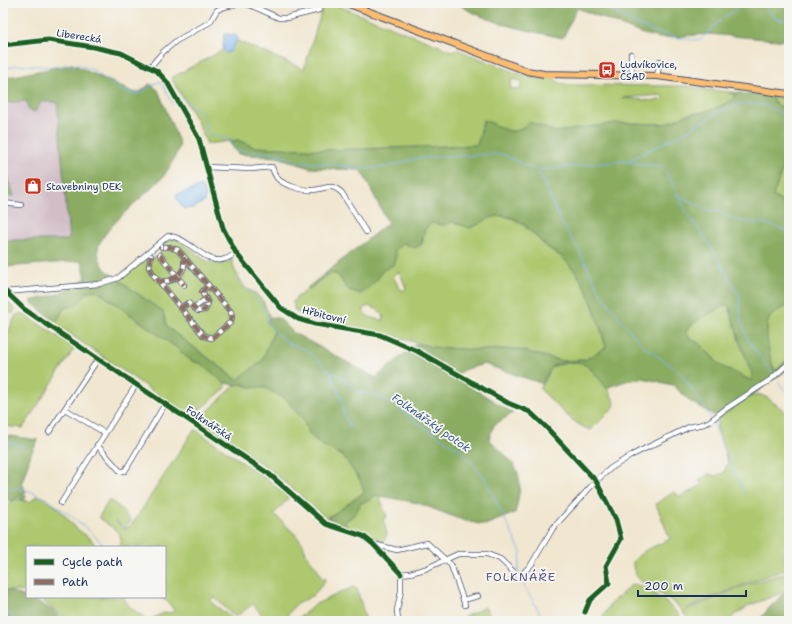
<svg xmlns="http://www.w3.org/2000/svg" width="792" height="624" viewBox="0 0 792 624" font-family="'Shantell Sans',sans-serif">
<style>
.industrial{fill:#d2bdc7}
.green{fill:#adc86e;stroke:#647c66;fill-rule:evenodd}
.forest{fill:#8aac61;stroke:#526e60;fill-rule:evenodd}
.water{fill:#7eb7ee;stroke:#4c73a6}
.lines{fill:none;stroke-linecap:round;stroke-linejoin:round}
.stream{stroke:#7eb7ee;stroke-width:1}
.minor-casing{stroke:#3b4a6f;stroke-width:6}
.major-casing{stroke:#3b4a6f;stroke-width:8}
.minor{stroke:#fff;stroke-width:4.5}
.major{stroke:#fcbd6f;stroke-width:6}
.quiet{stroke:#8d6e63;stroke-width:4;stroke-dasharray:8 4;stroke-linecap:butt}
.cycleway-casing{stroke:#f6f6f2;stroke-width:8}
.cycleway{stroke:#1b5e20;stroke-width:5}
.labels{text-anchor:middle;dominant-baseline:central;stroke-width:3.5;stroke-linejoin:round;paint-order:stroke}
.street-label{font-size:10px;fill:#1b2f5e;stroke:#f6f6f2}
.poi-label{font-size:10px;fill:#1b2f5e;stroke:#f6f6f2;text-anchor:start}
.water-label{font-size:11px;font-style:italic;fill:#395889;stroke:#f6f6f2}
.quarter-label{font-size:12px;letter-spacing:1px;fill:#59537f;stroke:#f6f6f2}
</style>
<rect width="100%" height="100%" fill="#f6f6f2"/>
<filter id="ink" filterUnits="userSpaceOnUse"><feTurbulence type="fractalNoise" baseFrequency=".025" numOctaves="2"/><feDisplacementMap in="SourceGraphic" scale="8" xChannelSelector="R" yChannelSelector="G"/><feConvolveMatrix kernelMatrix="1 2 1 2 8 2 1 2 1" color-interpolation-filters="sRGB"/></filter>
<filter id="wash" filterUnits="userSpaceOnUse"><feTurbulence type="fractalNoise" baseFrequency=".012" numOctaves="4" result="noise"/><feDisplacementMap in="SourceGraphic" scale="16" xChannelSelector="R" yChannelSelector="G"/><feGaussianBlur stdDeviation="0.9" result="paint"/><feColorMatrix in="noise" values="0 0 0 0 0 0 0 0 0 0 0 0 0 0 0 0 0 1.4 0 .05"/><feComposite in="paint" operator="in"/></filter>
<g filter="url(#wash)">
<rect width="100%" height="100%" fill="#f1e6cf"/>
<!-- industrial -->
<path class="industrial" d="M27,101L57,102L69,240H3V196H13L3,162V103Z"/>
<!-- green -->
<g class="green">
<path d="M324,3H331L452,51L456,49L519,74L533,78H553L560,83L571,85L687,86L700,89L729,92L735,96L729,102L708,111L689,114L665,124L625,123L556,132L529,122C513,141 500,125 483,120L478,145L328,150L254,147L238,140L207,144L197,121L171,78L223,50L226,53L229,52L237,41L304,69ZM512,79L522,81L520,90L510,88ZM661,95L664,97L663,99L654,101L622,98Z"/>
<path d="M771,96L789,100V111L774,102Z"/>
<path d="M789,150V203L787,205L773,196Z"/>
<path d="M503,216C521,219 529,230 542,243C548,249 558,253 564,259C589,283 596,315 606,347L604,349L585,360L562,361L516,349L477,350L432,347L389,335L306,317L295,311L293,302L296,298L327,275C341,270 340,283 349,290L361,294L376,280L382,271L393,265L396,256L395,250L403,243L409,245L423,243L424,229L432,223L444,225L452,222L468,227L489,217ZM397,272L400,273L406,288L404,291L399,288L393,276ZM365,307C373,305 378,310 383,315L384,320C377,320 364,317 363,310Z"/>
<path d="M169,238C191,238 205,278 232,259L234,269L245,288L255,293L263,301L270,318L267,320L274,331L262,361L238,380L167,327L163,312L119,280L147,256L152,258L158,256L163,248L162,243Z"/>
<path d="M96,290L177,348C182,352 186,357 192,361C195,363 198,362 201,364C209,367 225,379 226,388L190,417L57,325L56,322L64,308C68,306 73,307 76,304C84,299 85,290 96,290Z"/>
<path d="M3,296L15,310L12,314L3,307Z"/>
<path d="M726,305L729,306L740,343L752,373V381L721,366L699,343L690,339L686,332C689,321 716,310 726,305Z"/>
<path d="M789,305V357L776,371C769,365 764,327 769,319C773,312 782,309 789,305Z"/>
<path d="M22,313L65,341L74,349L23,428L3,426V343L16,315Z"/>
<path d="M574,362C577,362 580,362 583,363C593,368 617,397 614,407L591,430C571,424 555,403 539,388C545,384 548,373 553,366Z"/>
<path d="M240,384L250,387L266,388L286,399L296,412L304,420L307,430L312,437L322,445L343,456L360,480L364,490L363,493L349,505L326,518L268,468L206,427L200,421L205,414L235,385Z"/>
<path d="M758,394L766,397L789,414V568L745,584L689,607L686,610L746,585L789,572V590L748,606L727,621H689C684,613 680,607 673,602C659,591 631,584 633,561L644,551L670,539L656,504L657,503L674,492L680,497L702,485L699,480L709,474L715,476L723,473L728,463L717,430V420C724,408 745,399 758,394Z"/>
<path d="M196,430L268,480L288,496V499L274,514L294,533L303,544L307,556L317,568L322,579H326L314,595L295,605L283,621H267L253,604L237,616H234L214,597L211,600L213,604L231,617V621H70L61,617L39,597H124C126,607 140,614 148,620L164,613L174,612V610L168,602L160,597H165V547H120C125,528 109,529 99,517L109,500L119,507L131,521L125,528L115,521L122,528L126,529L133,523L193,431Z"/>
<path d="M375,495L379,496L387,517L383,519L387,534L383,544L379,542L377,538C369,537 347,530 344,523L355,514L361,503Z"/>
<path d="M37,496L43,497L58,508L77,529L91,539L96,547H27V592L4,590L3,584L6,577L3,560V504H9L16,499L30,502Z"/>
<path d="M632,584C645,585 678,609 683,621H601L609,606Z"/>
<path d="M353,587L357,589L366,621H295L316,604Z"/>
<path d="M485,607L493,621H456Z"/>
</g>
<!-- forest -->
<g class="forest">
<path d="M457,3H789V41L709,34L659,38L643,34L577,8L563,38C531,31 484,23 457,3Z"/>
<path d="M72,64L135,93L140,92L150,84L158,90L180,145C175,156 170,169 162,178C148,193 100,230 98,249C98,258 101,264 107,271L163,312L167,327L237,380L262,361L274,331L268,325L267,320L270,318H279L294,333L376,378L416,344L432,347L477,350L516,349L562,361L585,360L606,347C596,315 589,284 565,260C558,253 549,250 543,243C530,231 521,216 501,216C488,216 482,224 470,228L452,222L444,225L432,223L425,229L421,245L415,248L403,243L395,250L396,256L393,265L382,271L378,279L361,294L349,290C344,286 342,278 337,275C330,268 316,284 310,289L307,288L388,223L361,170L310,168L278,157L238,154L229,142L238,140L254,147L328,150L477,145L484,120C500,125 513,141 529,122L556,132L615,123L665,124L689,114L708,111L729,102L735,96L729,92L771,96L774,102L789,111V150L773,196L786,205L789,203V305C782,309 774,311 769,319C764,326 769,362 775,370H778L789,357V368L751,396L719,418L691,402L673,385L643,378L626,381L606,388C588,364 586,358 554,365L545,378L543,384L484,364L463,370L455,377L513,413L494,425L489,439C518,468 526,470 515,513L485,525L465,521L418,503L375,495L371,500L361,503L355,514L345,521L347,528L328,518L363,493L364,490L360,480L343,456L322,445L312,437L307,430L304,420L296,412L286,399L265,388L250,387L244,384L235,385L224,383L202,364L190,360L177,348L96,290C85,290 84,299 76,304C73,307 68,306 64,308L56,323L30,301L59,294L86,278L82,261L3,267V240H69L57,102H41L35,112L28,109L27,101L3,103V78ZM726,305L729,306L740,343L752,373V381L721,366L699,343L690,339L686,332C689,322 716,310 726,305Z"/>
<path d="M3,162L14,196H3Z"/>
<path d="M3,435L38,440L31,454L22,483L26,492L21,494L26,496L24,501L18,497L13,501L3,499Z"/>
<path d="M3,589C19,595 54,604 60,621H3Z"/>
<path d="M789,590V621H757C767,612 779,595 789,590Z"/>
</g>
<!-- water -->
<g class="water">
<path d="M224,34L235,35L238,38L230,52L226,53L223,50Z"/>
<path d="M201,186L206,195L204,202L193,208L184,209L179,203L176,195Z"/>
</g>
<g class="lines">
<!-- stream -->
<g class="stream">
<path d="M600,3C628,24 665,39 700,40L722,19"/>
<path d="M757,3L759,4"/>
<path d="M763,6L769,10L774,18L789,21"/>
<path d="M724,17L734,11L741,3"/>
<path d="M3,69L18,65L53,67L79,65L93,70L118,89L133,94L141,93L158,82H162L173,104"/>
<path d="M182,98C188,103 201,110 204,117C207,124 203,129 209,135L230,139L235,150L250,152"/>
<path d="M253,152L279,154L297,162L332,164L360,169L388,167L418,158L497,154L505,155L519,163L538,170L623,161L660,167L667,173L676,192L680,196L709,210L722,212L733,220L769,224L789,232"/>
<path d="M627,161L682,134L719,112L742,103L766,105L789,118"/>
<path d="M538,170L560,220L577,247L602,295L623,323L645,347L680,372L711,418"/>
<path d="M677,194L688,215L712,248L739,295L741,321L748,340L772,373"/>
<path d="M236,278C247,290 269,307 268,325L288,343L307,350L330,372L340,376L359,392L375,395L395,406L422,426L458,448L483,475L519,548L521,552L518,573"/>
<path d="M330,373L342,399L344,415L350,427"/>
<path d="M778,381L789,396"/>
<path d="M713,422L736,477L745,494"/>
<path d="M3,440L24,447"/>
<path d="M3,492C7,491 14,488 18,488C41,490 91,529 105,547"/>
<path d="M519,577L540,613L547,621"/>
<path d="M3,609L15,619"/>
</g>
</g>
</g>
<g filter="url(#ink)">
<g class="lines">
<defs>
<g id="minor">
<path d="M3,45L48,40L93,47L121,53L157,71L167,82L199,139L223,228L236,253L281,308L298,319L315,324L380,335L417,351L508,403L530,412L546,427L596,481L616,520L621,539L606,566L609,583L590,600L585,612"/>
<path d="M631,54L632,75"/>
<path d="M150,67L163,52L176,41L210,22L217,10L224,7L241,3L250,5L279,18H287L319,10L321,3"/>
<path d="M657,76L660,61"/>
<path d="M206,167L251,169L272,167C273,171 275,175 277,178C283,185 304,191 313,190C327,189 330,182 342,193L366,232"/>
<path d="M3,203L21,205"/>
<path d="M160,255L184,285"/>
<path d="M151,256L149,267L153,274L204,336L212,338L231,322L232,316L231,312L178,250L170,247H162"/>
<path d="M157,280C173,285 187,273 184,257"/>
<path d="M3,289L24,309L269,474L326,524L363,536L373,544L401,574"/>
<path d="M5,292L99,284L118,278L168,236C188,236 207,267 225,259C229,258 233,255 236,253"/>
<path d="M181,308L188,303L198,311L205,310L208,303L202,292L208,285"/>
<path d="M194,308L206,299"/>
<path d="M65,409L105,433"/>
<path d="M49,432L98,359"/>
<path d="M97,445L120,471H125L165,404"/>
<path d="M61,503L136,385"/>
<path d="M373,544L397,550L427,543L451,565L465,605"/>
<path d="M401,574L410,573L425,569L458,554H487L500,559L517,575L522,574L531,565L553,528L596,481L611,468L632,455L689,427L704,424L710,421L724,410L770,380L789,363"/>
<path d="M463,600L478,596"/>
<path d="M398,621L397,610L401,591V574"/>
</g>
<path id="major" d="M346,3L527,71L544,74L657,76L789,94"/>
</defs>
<!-- minor casing -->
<use href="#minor" class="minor-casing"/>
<!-- major casing -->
<use href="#major" class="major-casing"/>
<!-- minor -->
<use href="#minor" class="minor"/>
<!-- major -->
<use href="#major" class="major"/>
<!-- quiet -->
<g class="quiet">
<path d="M160,255L184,285"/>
<path d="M151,256L149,267L153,274L204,336L212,338L231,322L232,316L231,312L178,250L170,247H162"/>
<path d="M157,280C173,285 186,273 184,257"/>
<path d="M181,308L188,303L198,311L205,310L208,303L202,292L208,285"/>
</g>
<defs>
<g id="cycleway">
<path d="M3,45L48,40L93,47L121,53L157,71L167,82L199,139L223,228L236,253L281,308L298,319L315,324L380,335L417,351L508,403L530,412L546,427L596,481L616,520L621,539L606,566L609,583L590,600L585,612"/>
<path d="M3,289L24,309L269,474L326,524L363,536L373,544L401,574"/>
</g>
</defs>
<!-- cycleway casing -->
<use href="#cycleway" class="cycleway-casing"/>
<!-- cycleway -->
<use href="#cycleway" class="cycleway"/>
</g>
</g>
<!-- icons -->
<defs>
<symbol id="bus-square" viewBox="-11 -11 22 22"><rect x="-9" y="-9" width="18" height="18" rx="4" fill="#c8321e" stroke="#f6f6f2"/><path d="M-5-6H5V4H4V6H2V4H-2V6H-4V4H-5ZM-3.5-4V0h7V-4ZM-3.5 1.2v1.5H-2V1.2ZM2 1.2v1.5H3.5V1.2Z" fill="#fff"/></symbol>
<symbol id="shop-square" viewBox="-11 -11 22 22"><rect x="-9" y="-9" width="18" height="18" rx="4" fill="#c8321e" stroke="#f6f6f2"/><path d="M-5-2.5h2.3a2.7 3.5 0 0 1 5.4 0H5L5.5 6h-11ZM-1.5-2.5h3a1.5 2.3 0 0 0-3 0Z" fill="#fff"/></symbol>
</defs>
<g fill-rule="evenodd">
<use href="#bus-square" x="597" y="60" width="20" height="20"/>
<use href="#shop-square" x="23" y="176" width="20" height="20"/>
</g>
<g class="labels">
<!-- street labels -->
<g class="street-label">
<text transform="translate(79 36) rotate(9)">Liberecká</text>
<text transform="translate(324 315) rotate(14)">Hřbitovní</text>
<text transform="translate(209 423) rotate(34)">Folknářská</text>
</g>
<!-- poi labels -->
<g class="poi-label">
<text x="620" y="64">Ludvíkovice,<tspan x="620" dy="12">ČSAD</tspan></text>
<text x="46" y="186">Stavebniny DEK</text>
</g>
<!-- water labels -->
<g class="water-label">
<text transform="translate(431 423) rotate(35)">Folknářský potok</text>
</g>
<!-- quarter labels -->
<g class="quarter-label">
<text x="521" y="577">FOLKNÁŘE</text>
</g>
</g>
<!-- margin -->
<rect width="792" height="624" fill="none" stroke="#f6f6f2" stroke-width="16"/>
<!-- legend -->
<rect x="26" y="546" width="140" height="52" fill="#f6f6f2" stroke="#9ea6b7"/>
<rect x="34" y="559" width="20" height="6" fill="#1b5e20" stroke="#9ea6b7"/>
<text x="62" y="566" font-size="12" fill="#1b2f5e">Cycle path</text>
<rect x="34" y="579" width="20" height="6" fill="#8d6e63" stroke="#9ea6b7"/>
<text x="62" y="586" font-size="12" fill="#1b2f5e">Path</text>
<!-- scale -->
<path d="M638 590v6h108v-6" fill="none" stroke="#1b2f5e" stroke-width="2"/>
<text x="644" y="590" font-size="12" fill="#1b2f5e" stroke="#f6f6f2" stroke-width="3" paint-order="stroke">200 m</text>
</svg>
